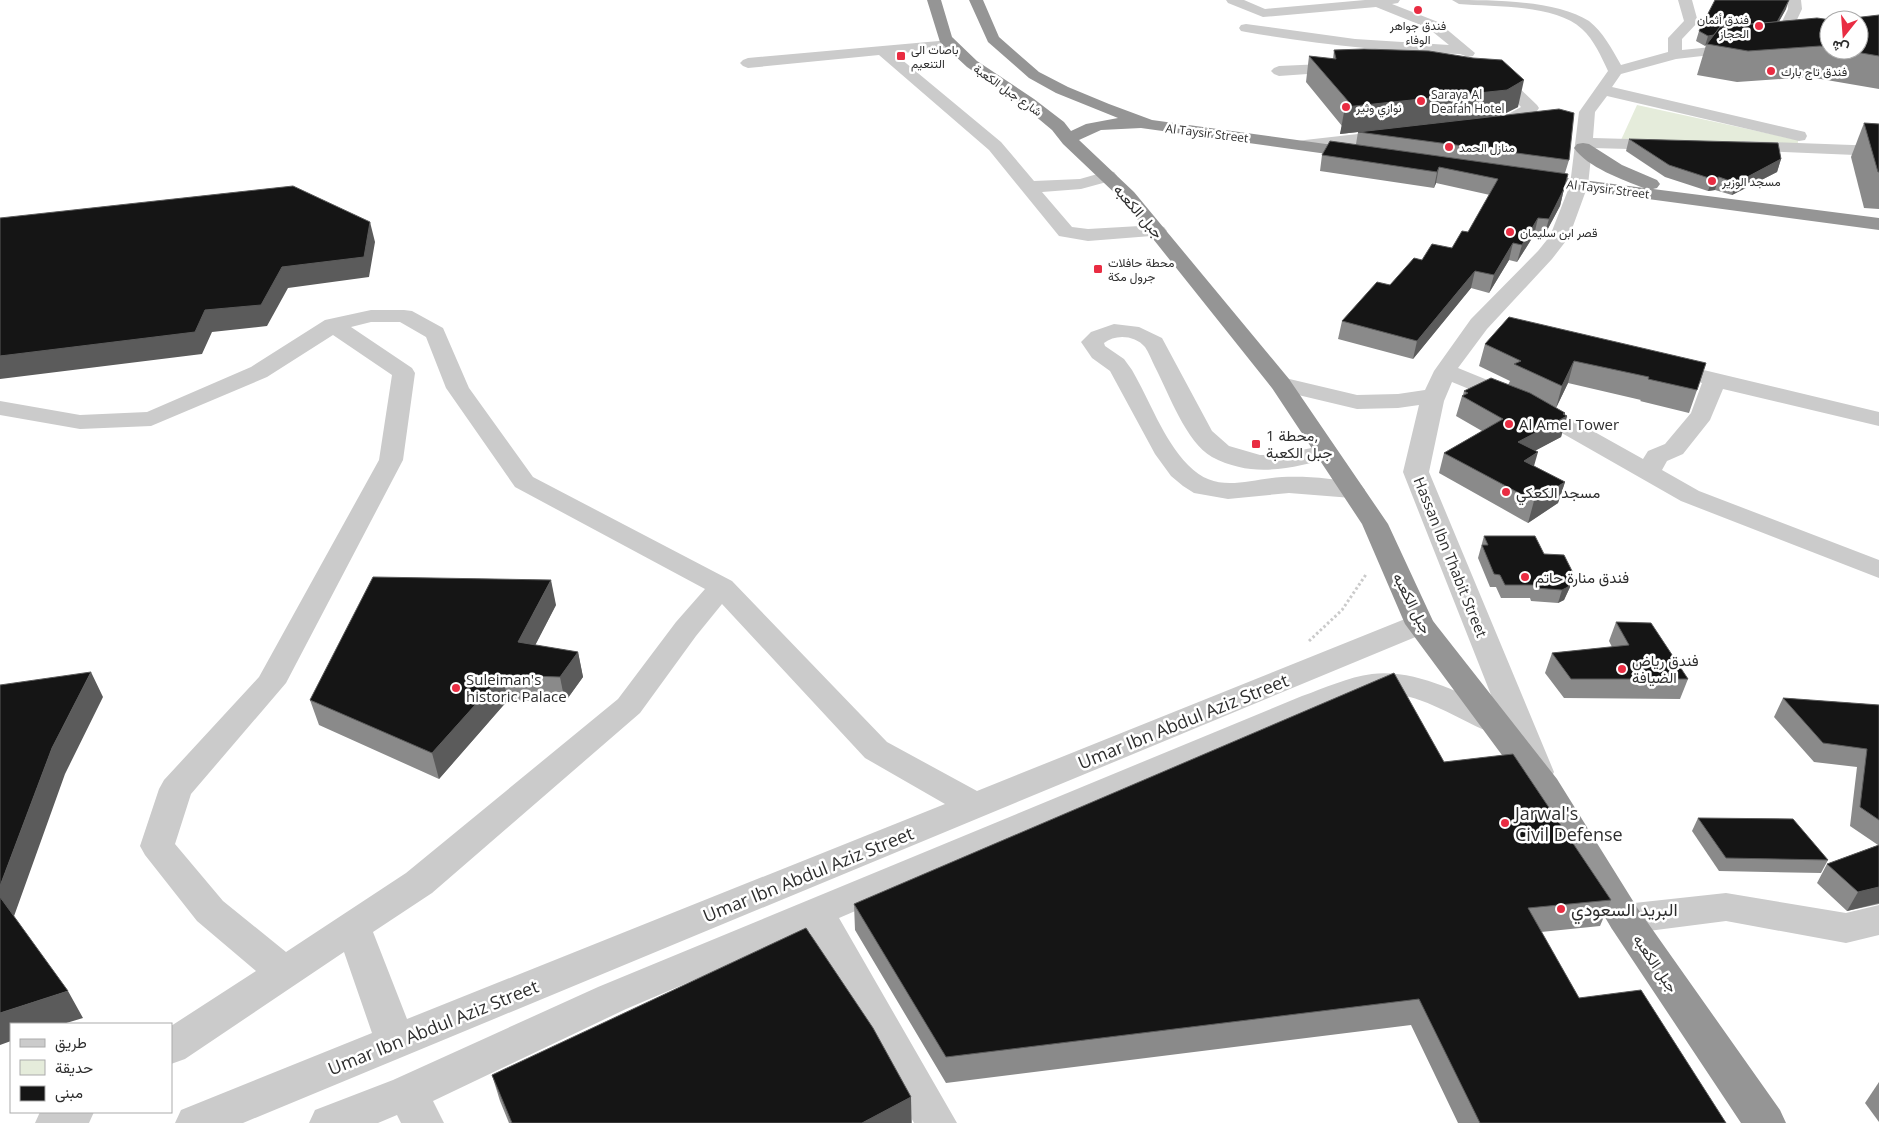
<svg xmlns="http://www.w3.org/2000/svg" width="1879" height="1123" viewBox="0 0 1879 1123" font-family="'Open Sans',Vazirmatn,sans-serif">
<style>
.green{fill:#e5ecdb}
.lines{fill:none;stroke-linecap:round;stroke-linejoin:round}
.path{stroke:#cbcbcb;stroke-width:3;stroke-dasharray:2.5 2.5;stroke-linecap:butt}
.minor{fill:#cbcbcb;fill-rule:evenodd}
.highway{fill:#959595;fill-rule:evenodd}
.wall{fill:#8a8a8a}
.shaded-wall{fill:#5b5b5b}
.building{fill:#151515;stroke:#5b5b5b}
.poi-dot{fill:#e92c42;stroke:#fff;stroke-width:2}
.labels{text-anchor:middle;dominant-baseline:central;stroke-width:5;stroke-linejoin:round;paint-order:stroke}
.far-poi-label{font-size:12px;fill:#2e2e2e;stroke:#fff;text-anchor:start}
.far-street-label{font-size:12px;fill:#2e2e2e;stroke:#fff}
.street-label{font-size:15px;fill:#2e2e2e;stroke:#fff}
.poi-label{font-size:15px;fill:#2e2e2e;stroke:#fff;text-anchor:start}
.near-street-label{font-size:18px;fill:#2e2e2e;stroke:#fff}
.near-poi-label{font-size:18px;fill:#2e2e2e;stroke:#fff;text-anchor:start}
</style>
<rect width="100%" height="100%" fill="#fff"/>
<!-- green -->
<path class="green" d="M1637,105L1798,140V145L1621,140Z"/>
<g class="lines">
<!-- path -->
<path class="path" d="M1309,641L1342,610L1367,573"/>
<!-- minor -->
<g class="minor">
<path d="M1226,0H1244L1265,9L1365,0H1400L1398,3L1392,4L1438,22L1475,53L1473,56L1468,57L1460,54C1388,52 1317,44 1246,32L1241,31L1239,28L1241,25L1246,24L1355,39L1449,45L1428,28L1376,7L1263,17L1228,3Z"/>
<path d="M1452,0C1491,0 1557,0 1589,21C1603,32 1612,49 1621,65L1668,52V38L1684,21L1678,0H1692L1698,22L1682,39V50L1741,44L1746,45L1748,48L1746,51L1676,59L1621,74L1612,87L1805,132L1807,136L1805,140L1799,141L1607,96L1595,112L1593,138L1665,140L1671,141L1674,145L1671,149L1665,150L1592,148L1588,185L1569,237L1552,259L1487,329L1458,368L1541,402L1643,459L1648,451L1665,444L1691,413L1702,383L1658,373L1655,368L1658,363L1666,361L1879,412V426L1723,389L1710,420L1683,454L1667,461L1662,470L1699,491L1879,560V578L1681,501L1525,412L1452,382L1444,401L1429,472L1554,772L1550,780L1538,784L1526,780L1504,728L1493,732L1482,729C1447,713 1412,689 1372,694C1356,696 1339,705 1324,710L839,918L957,1123H914L809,931L626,1009L433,1101L444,1123H401L397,1115L378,1123H309L315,1110L393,1080L598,987L1302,696C1325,688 1348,677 1372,674C1416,669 1459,693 1497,710L1403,472L1419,405L1398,408L1357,409L1273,389L1269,384L1273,379L1281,377L1357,395L1398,394L1425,390L1434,371L1471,319L1538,251L1550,236L1570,185L1579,112L1608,71C1601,56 1594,40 1582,29C1555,4 1494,7 1459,4Z"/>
<path d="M1787,0H1801L1802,9L1785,45L1783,48H1773L1771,45L1788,9Z"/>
<path d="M950,40L955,41L957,44L955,47L895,54L1001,142L1034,181L1080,179L1108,171L1114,172L1117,176L1114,180L1081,189L1042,192L1072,227L1088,229L1157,225L1164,227L1167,231L1164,235L1088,241L1059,236L989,150L879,55L748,68L743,66L740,63L743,60L748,58Z"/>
<path d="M1345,63L1350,65L1353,68L1350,71L1279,76L1274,74L1271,71L1274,68L1279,66Z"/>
<path d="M1489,74L1508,77L1537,105L1539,108L1537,111C1519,122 1501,134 1480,129L1478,125L1480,121L1501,118L1521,107L1499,84L1484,82L1481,79L1484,76Z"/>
<path d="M1393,130L1399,131L1401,135L1399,139L1305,150L1299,149L1296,145L1299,141L1305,140Z"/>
<path d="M1743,141L1879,146V156L1737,150L1734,146L1737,142Z"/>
<path d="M371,310H404L412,311L443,328L469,388L533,477L732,581L887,742L977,791L1410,617L1420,615L1430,617L1435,624L1430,631L243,1123H175L181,1110L372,1033L344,952L185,1059L171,1064V1026L256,971L197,921L145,855L140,846L159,789L164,780L259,677L379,460L392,375L333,335L267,377L151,426L80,429L0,415V401L80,415L147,412L251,367L325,320ZM371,322H400L426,337L446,388L515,487L705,589L676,622L618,699L406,873L286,952L223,901L175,844L191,794L286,683L403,460L415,373L412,368L351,327ZM722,604L865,758L945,804L407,1019L373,932L432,893L640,713L696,636Z"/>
<path d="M1114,324L1139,327L1162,338L1212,431L1229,446L1260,455H1277L1326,445L1335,447L1338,452L1335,457C1292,468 1254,479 1212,457C1186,442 1169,394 1155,367C1152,361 1149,353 1145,347C1135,335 1115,334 1104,343L1105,346L1124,359L1132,370C1150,401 1163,439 1188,465C1217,495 1246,479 1282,477C1307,476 1336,478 1361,485L1365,490L1361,495L1352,498L1289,493L1228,499L1194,493L1183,486L1171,476L1155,454L1110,371L1092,358L1081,342L1091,332Z"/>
<path d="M1726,893L1846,913L1879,905V935L1846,943L1726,921L1625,934L1612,929L1607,919L1612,909L1625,904Z"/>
<path d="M40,1112H94L89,1123H35Z"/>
</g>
<!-- highway -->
<g class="highway">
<path d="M927,0H941L952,37L977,61L1034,99L1064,122L1071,131L1086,124L1118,118L1056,93L1029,78L988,42L969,0H983L999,37L1039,72L1068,87L1109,104L1152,120L1369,150L1372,154L1369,158L1363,159L1141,128L1101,130L1079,140L1134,192L1289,379L1388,524L1433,621L1557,779L1638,909L1780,1110L1786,1123H1741L1612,929L1533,797L1405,624L1362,524L1272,388L1122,200L1063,144L1052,130L1022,105L967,67L940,42Z"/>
<path d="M1583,143L1589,144L1622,165L1657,180L1660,184L1657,188L1653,189L1879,218V230L1529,183L1523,182L1520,178L1523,174L1529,173L1644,188C1623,180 1587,167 1574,148L1577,144Z"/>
</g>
</g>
<!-- wall -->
<g class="wall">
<path d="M1786,9L1779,21L1829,20V50H1859L1879,15V89L1809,77L1737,82L1697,75L1706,45L1705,46L1696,41L1699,31Z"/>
<path d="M1334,50L1518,107L1502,115L1569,160L1565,173L1564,189L1560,206L1544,236L1534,235L1517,262L1509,260L1489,293L1471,288L1413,359L1338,339L1342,321L1422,260L1452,248L1468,232L1490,195L1436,183L1434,188L1320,171L1322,155L1356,144L1358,132L1340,134L1342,126L1306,82L1309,56L1333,59Z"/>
<path d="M1864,123L1879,124V209L1864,208L1851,157Z"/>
<path d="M1629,139L1781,159L1777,172L1732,195L1715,190L1708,191L1665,177L1626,151Z"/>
<path d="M1509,317L1697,390L1689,413L1640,401L1641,400L1568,383L1556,408L1565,413V415L1567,416L1561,437L1534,451V466L1565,482L1558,503L1528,523L1439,473L1444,453L1482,431L1456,416L1462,396L1463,395L1464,391L1508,385L1510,381L1479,366L1485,344Z"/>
<path d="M1484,536L1544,554L1570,587L1564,600L1558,603L1531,601L1530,598H1501L1496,587H1490L1478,558Z"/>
<path d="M556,605L535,645L578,652L583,677L565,702L508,700L439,779L319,725L310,700Z"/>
<path d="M1616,622L1688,679L1680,699L1564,698L1545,673L1552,653L1612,647L1609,641Z"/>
<path d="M1783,698L1879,705V904L1847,911L1817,883L1827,864L1878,845L1850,826L1857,767L1814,762L1774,717Z"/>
<path d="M1444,762L1611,900L1600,926L1541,932L1579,998L1726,1123H1458L1411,1025L946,1083L855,930L854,904Z"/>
<path d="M1698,818L1828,860L1821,873L1719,871L1692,831Z"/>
<path d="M492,1075L911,1097L912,1123H509L500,1101Z"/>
<path d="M1879,1082V1122L1865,1103Z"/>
</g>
<!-- shaded-wall -->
<g class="shaded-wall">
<path d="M1789,0L1786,9L1770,38L1707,44L1705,46L1708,36Z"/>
<path d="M1524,80L1518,107L1500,116L1340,134L1345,107Z"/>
<path d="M1781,159L1777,172L1732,195L1736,183Z"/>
<path d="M1439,167L1436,183L1434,188L1437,172Z"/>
<path d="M1719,177L1715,190L1708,191L1712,179Z"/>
<path d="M1564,189L1560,206L1544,236L1549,219Z"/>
<path d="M1538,218L1534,235L1517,262L1522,245Z"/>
<path d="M370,222L375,242L369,277L288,288L267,326L212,332L202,354L0,379V356L205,310L282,267Z"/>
<path d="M1513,243L1509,260L1489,293L1494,275Z"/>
<path d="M1475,271L1471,288L1413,359L1417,341Z"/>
<path d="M1574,361L1568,383L1556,408L1562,386Z"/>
<path d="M1565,413L1564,418L1567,416L1561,437L1512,463L1518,442Z"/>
<path d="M1538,452L1532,473L1524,461Z"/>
<path d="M1565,482L1558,503L1528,523L1534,501Z"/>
<path d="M1574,575L1570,587L1564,600L1558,603L1562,590Z"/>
<path d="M551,580L556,605L524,667L518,642Z"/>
<path d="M578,652L583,677L565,702L560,677Z"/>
<path d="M91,672L103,697L65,774L13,919L0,897V886L52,748Z"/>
<path d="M502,675L508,700L439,779L432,753Z"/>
<path d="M1879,887V903L1847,911L1858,892Z"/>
<path d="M68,991L83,1018L63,1024H11V1041L0,1045V1013Z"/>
<path d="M911,1097V1123H862Z"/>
</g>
<!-- building -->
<g class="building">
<path d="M1715,0H1789L1777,22L1720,27L1714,35L1708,36L1699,31Z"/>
<path d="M1879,15V56L1844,50H1859V20H1836Z"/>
<path d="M1817,18L1831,20H1829V47L1820,46L1748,51L1707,44L1720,27Z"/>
<path d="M1364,49L1429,51L1473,58L1502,60L1524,80L1507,90L1345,107L1348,101L1309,56L1336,59L1334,50Z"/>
<path d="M1559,109L1574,113L1569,160L1358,132Z"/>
<path d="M1864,123L1879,124V172H1878Z"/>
<path d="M1629,139L1778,143L1781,159L1736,183L1719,177L1712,179L1669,165Z"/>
<path d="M1330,141L1568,174L1564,189L1549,219L1538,218L1522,245L1513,243L1494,275L1475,271L1417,341L1342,321L1377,282L1390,285L1414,258L1422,260L1432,244L1452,248L1462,231L1468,232L1498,179L1439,167L1437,172L1322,155Z"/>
<path d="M293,186L370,222L364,257L282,267L261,305L205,310L195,332L0,356V218Z"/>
<path d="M1509,317L1706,363L1697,390L1648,379L1649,377L1574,361L1562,386L1514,364L1521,361L1485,344Z"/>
<path d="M1491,378L1530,393L1565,413L1563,414L1567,416L1518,442L1538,452L1524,461L1565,482L1534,501L1444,453L1503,419L1462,396L1468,393L1464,391Z"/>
<path d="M1484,536H1535L1544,554L1564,555L1574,575L1568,587L1562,590L1535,588L1534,585H1505L1500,575L1494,574L1482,545H1488Z"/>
<path d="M373,577L551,580L518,642L578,652L560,677L502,675L432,753L310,700Z"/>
<path d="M1616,622L1651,623L1688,679H1571L1552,653L1629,645Z"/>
<path d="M91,672L52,748L0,886V685Z"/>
<path d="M1394,673L1444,762L1513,754L1611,900L1528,908L1579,998L1641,990L1726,1123H1480L1419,999L946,1057L854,904Z"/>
<path d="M1783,698L1879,705V820L1860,807L1867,749L1823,743Z"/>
<path d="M1698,818L1793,819L1828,860L1726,858Z"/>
<path d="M1879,845V887L1858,892L1827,864Z"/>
<path d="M0,897L68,991L0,1013Z"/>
<path d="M806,928L873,1028L911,1097L862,1123H512L492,1075Z"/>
</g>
<!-- markers -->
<g class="poi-dot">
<circle cx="1418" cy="10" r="5"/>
<circle cx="1759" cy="26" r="5"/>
<rect x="896" y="51" width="10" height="10" rx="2.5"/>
<circle cx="1771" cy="71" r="5"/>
<circle cx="1421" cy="101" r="5"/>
<circle cx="1346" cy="107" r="5"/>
<circle cx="1449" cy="147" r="5"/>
<circle cx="1712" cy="181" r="5"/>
<circle cx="1510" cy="232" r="5"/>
<rect x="1093" y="264" width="10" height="10" rx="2.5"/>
<circle cx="1509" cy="424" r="5"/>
<rect x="1251" y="439" width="10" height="10" rx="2.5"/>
<circle cx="1506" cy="492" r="5"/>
<circle cx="1525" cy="577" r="5"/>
<circle cx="1622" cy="669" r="5"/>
<circle cx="456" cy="688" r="5"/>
<circle cx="1505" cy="823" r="5"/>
<circle cx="1561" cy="909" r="5"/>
</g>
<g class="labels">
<!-- far-poi labels -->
<g class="far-poi-label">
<text x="1749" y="19" text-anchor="end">فندق أثمان<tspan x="1749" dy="14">الحجاز</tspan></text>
<text x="1418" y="25" text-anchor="middle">فندق جواهر<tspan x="1418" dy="14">الوفاء</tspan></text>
<text x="911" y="49">باصات الى<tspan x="911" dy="14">التنعيم</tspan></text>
<text x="1781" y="71">فندق تاج بارك</text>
<text x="1431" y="94">Saraya Al<tspan x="1431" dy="14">Deafah Hotel</tspan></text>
<text x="1356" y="107">نوازي وثير</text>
<text x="1459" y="147">منازل الحمد</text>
<text x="1722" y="181">مسجد الوزير</text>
<text x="1520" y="232">قصر ابن سليمان</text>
<text x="1108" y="262">محطة حافلات<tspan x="1108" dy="14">جرول مكة</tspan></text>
</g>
<!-- far-street labels -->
<g class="far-street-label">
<text transform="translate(1008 90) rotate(35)">شارع جبل الكعبة</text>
<text transform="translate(1207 133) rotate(7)">Al Taysir Street</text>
<text transform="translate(1608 189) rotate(7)">Al Taysir Street</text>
</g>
<!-- street labels -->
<g class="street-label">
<text transform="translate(1139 211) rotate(49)">جبل الكعبه</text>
<text transform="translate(1451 557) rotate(68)">Hassan Ibn Thabit Street</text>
<text transform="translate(1413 603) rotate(63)">جبل الكعبه</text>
<text transform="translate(1656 963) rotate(56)">جبل الكعبه</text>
</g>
<!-- poi labels -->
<g class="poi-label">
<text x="1519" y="424">Al Amel Tower</text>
<text x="1266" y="435">محطة 1,<tspan x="1266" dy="17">جبل الكعبة</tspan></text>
<text x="1516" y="492">مسجد الكعكي</text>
<text x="1535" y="577">فندق منارة حاتم</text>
<text x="1632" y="660">فندق رياض<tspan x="1632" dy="17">الضيافة</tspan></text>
<text x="466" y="679">Suleiman's<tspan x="466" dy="17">historic Palace</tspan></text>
</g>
<!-- near-street labels -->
<g class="near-street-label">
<text transform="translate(1183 721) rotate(-22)">Umar Ibn Abdul Aziz Street</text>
<text transform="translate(808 874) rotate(-22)">Umar Ibn Abdul Aziz Street</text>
<text transform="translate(433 1027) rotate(-22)">Umar Ibn Abdul Aziz Street</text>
</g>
<!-- near-poi labels -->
<g class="near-poi-label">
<text x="1515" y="813">Jarwal's<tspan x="1515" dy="21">Civil Defense</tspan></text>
<text x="1571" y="909">البريد السعودي</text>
</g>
</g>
<!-- legend -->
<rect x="10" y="1023" width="162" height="90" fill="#ffffff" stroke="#ababab"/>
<rect x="20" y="1039" width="25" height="8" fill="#cbcbcb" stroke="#ababab"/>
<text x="55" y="1048" font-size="15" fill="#2e2e2e">طريق</text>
<rect x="20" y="1060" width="25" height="15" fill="#e5ecdb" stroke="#ababab"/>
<text x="55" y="1073" font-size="15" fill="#2e2e2e">حديقة</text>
<rect x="20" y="1086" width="25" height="15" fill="#151515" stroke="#ababab"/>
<text x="55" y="1098" font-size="15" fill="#2e2e2e">مبنى</text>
<!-- north arrow -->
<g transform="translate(1844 35) rotate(197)"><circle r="24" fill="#ffffff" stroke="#ababab"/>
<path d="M0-4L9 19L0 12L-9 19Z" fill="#e92c42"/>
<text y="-8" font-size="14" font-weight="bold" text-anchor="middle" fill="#2e2e2e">ش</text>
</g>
</svg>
